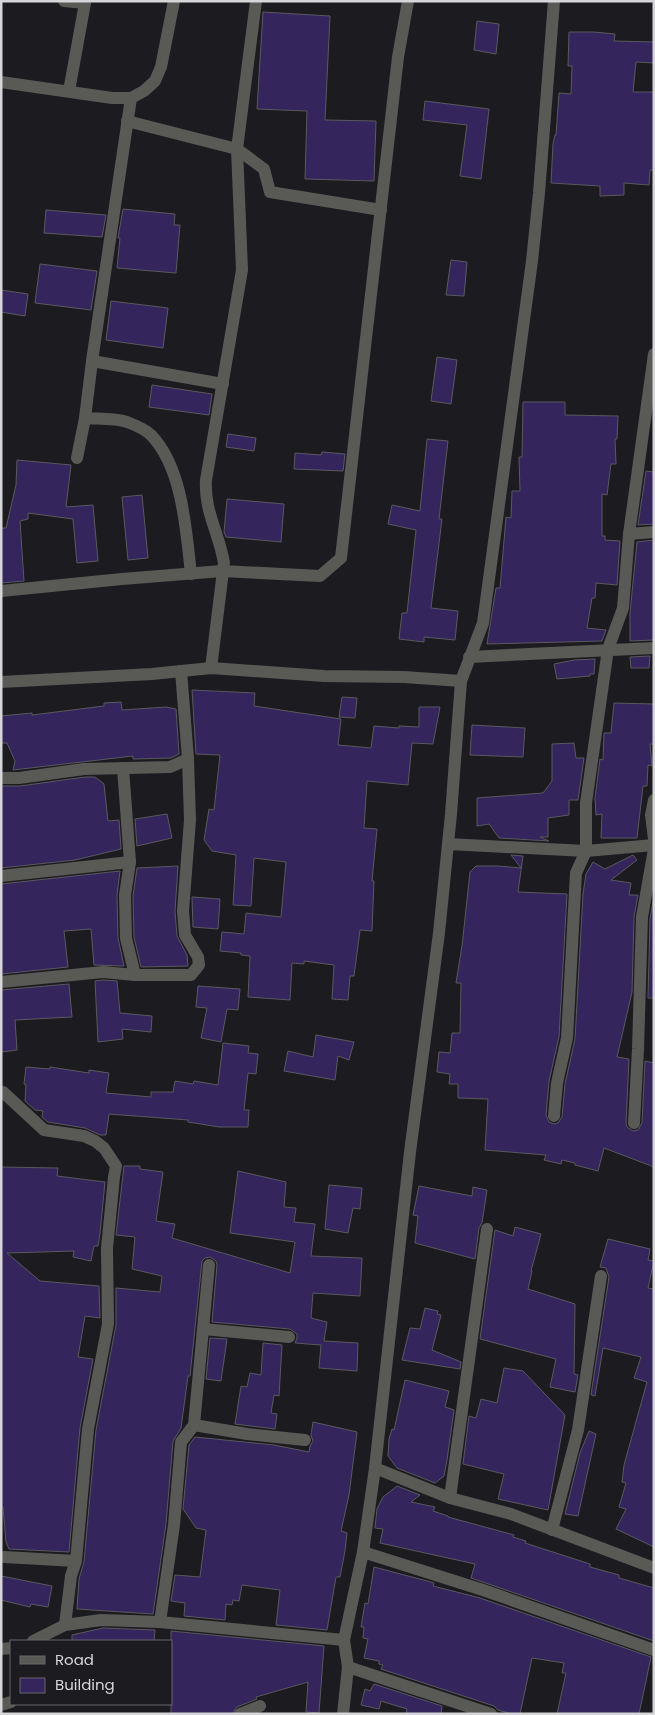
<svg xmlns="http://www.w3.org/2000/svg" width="655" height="1715" viewBox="0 0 655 1715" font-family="Poppins,sans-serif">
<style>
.building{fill:#34255d;stroke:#59595e}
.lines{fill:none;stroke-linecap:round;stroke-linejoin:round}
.minor{stroke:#595956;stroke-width:12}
</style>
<rect width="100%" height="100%" fill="#1c1b20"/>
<!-- building -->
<g class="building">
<path d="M263,12L330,16L325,120L376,121L374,181L305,179L307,111L257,109Z"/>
<path d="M477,21L499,24L496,54L474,50Z"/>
<path d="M569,32H594L615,34L614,41L654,42V63L636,62L633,92H654V170H650L649,185L624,183V195L600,196V186L551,183L553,144L555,135H556L559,93L571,94L572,66H568Z"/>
<path d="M425,101L489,109L481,179L460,176L467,125L423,120Z"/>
<path d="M123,209L175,214L174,225H180L176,273L117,268L120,238H118Z"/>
<path d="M46,210L106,215L102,237L44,233Z"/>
<path d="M451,260L467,262L464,296L446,295Z"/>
<path d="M40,264L97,271L91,310L35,303Z"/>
<path d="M1,290L28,294L25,316L1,312Z"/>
<path d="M111,301L168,308L163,348L106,340Z"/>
<path d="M437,357L457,360L451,404L431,401Z"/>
<path d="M152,385L212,394L209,415L149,407Z"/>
<path d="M523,402H565V415L618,416L617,439H615L616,464H611L607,495L602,494V536H605V540L620,541L617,585L596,583L595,598H592L587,628L606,630L602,641L487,644L496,588H500L506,517L511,518L512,491H520L519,457H522Z"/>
<path d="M228,434L256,438L254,451L226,447Z"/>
<path d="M427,439L448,441L439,519H442L431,608L458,611L455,640L424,637V642L399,639L402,613H407L416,530L388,524L392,505L420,511Z"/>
<path d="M322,452L345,454L343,471L294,469L295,453L321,455Z"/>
<path d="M17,460L71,465L66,507L93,505L98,561L77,563L73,519L28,513V519L20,521L24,581L1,583V528H6L16,485Z"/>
<path d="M646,471L654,472V524L638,525Z"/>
<path d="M142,495L148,558L128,560L122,497Z"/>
<path d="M227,499L284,504L281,542L226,537L224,532Z"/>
<path d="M654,540V640L630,641V613L637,542Z"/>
<path d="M650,656L649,668H631L630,657Z"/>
<path d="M595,659L594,674H590V676L557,679L554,664L574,660Z"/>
<path d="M192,690L255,693L254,706L341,719L338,745L371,748L374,726L399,728V726L419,727V707H440L433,744L412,743L408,785L367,781L364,828L377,829L372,881H374L372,931L360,930L354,976H350L348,1000L332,999L334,965L304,961V964L292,963L290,1000L248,997L250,956L241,955V953L220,951L222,932L244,934L246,913L281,917L286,862L254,858L251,906L233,905L236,855L212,851L204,840L209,809L214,810L220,755L196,754Z"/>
<path d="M342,697L357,698L355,718L339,717Z"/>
<path d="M121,702L122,710L166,707L176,709L179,754L171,758L133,759V756L13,770L15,761L7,743H1V716L32,713V715L104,706V703Z"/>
<path d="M614,703L654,704V744H650L652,766L648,765L647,786H643L637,838H601L602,814L596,815L595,798L600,759L603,760L604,733H611Z"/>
<path d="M472,725L525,728L523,757L470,755Z"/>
<path d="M574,743L576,758H584L578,800H569V815L548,818V837H540L549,841L499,838L489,824L477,826V798L543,793L552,781V744Z"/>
<path d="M85,777H95L104,784L108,821L119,820L121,849L75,860L1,868V786H20Z"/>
<path d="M167,814L172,838L137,846L135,819Z"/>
<path d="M511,855L523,856L518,892L567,894L559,1037L549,1081L546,1115L549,1122L554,1124L558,1123L562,1117L565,1084L575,1039L583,894L586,874L593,862L605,869L633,855L637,860L611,880L631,883L629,895H638L634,917L632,992L617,1057L629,1059L626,1123L627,1127L633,1131L638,1130L642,1123L645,1061L654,1063V1167L604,1148L598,1171L575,1165V1163L562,1160L561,1164L544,1160L546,1155L485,1150L488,1099L458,1098V1084H449L450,1074L437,1072L439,1052L450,1053L452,1033H460L461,983H456L462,946L470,872L476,866H498L521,868Z"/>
<path d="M178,866L175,911L177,936L187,955L188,966L141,967L134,937L133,896L137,868Z"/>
<path d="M120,871L117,895L118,938L124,966L94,965L91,929L64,931L68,967L1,974V884Z"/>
<path d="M192,897L220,899L218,929L193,927Z"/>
<path d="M654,897V998H648L650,918Z"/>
<path d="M103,980L117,981L120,1013L152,1016L151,1032L122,1029L123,1039L98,1042L95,981Z"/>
<path d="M69,984L72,1017L15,1020L17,1050L1,1052V990Z"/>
<path d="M198,986L240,989L238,1010L227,1009L221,1042L201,1038L207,1008L196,1007Z"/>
<path d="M316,1035L354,1042L349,1060L338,1056L335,1080L284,1071L288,1051L313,1057Z"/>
<path d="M223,1043L249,1046L248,1053L258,1054L256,1074L248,1073L244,1110H249L248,1127H219L188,1122V1120L109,1114L106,1135H100L85,1128L48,1122L42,1117L43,1111L35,1110L25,1101L26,1085L24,1084L26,1067L50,1069V1067L89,1073V1070L109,1073L106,1093L151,1097V1092H173L175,1081L193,1084L194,1081L218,1085Z"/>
<path d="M124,1166H140V1169L163,1172L156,1221L175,1224L172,1238L290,1273L295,1242L230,1233L238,1171L286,1182L284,1207L296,1208L294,1222L315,1224L311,1256L362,1258L360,1296L313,1293L311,1318L327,1322L324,1341L358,1343L357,1371L319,1368L321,1345L295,1343L297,1338V1334L290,1329L212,1322L217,1265L216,1261L210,1257L205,1258L202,1261L190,1376H188L181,1428L173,1441L166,1524L153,1614L77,1609L79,1579L84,1562L96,1430L116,1325V1288L160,1292L162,1276L132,1269L135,1237L116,1235Z"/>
<path d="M1,1167L58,1168L57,1176L105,1182L100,1233L98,1246H94L91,1261L73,1257L74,1251L7,1253L40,1281L99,1286L100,1318L85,1316L78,1357L93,1359L80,1428L69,1552L9,1549L6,1542L3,1507H1Z"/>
<path d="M329,1185L362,1188L360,1209L353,1208L348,1233L325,1229Z"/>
<path d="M419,1186L472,1196L473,1187L487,1190L482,1223L479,1228L475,1259L415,1243L418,1216L413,1215Z"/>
<path d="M515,1227L541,1234L531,1271H532L528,1289L575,1304L574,1374L578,1375L575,1392L550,1387L556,1359L480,1339L495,1230L513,1236Z"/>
<path d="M608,1239L650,1249L648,1260L654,1261L648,1288L654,1289V1547L616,1529L626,1509L619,1507L626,1483L622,1482L624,1465L647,1382L634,1378L641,1357L603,1348L595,1396L591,1395L609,1277L606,1268L600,1267Z"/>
<path d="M425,1308L438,1311L437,1314L441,1315L432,1350L461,1362L460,1369L402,1360L410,1328L420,1329Z"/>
<path d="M210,1338L227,1339L221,1381L206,1379Z"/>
<path d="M263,1343L282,1345L279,1396L274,1395L271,1413L277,1414L275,1429L235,1424L241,1386L247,1387L250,1373L261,1375Z"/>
<path d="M504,1368L523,1371L565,1415L548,1510L498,1499L504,1474L463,1464L469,1416L476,1418L481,1399L497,1403Z"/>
<path d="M405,1380L449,1391L445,1407L454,1410L447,1460L444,1476L435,1483L397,1468L388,1456L389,1439L392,1429L394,1430Z"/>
<path d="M313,1422L357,1432L349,1495L341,1531L347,1533L345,1551L340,1577H336L327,1630L276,1625L280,1590L242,1585L239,1601L233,1600L232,1605L226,1604L225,1620L184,1616L185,1603L171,1601L175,1575L200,1577L206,1530L196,1528L183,1509L189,1445L195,1437L274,1445L309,1452L310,1446L313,1441L311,1435Z"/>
<path d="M589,1431L596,1434L578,1516L565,1514L580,1453Z"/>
<path d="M397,1486L420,1495L411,1502L435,1507L433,1511L448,1516V1517L514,1535L513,1537L526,1541L525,1543L590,1564V1567L619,1575V1578L654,1588V1641L471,1578L475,1564L380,1543L383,1529L375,1528L377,1509L383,1497Z"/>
<path d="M374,1567L427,1581L434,1583L433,1586L480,1598L651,1657L639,1714H557L566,1673H562L564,1663L532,1658L520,1714H512L498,1710L494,1706L381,1669L383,1665L379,1664V1661L364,1658L368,1639L363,1638L364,1627H361L365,1603L368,1604Z"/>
<path d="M1,1576L52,1586L48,1607L31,1604L30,1607L1,1600Z"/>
<path d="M103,1628L155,1630L154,1641H72V1635Z"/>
<path d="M171,1631L324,1646L319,1713L306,1712L308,1682L256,1697L257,1699L237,1707L232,1714H171Z"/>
<path d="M374,1684L442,1706L441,1714H406L407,1709L381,1701L379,1709L361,1705L365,1689L370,1691Z"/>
</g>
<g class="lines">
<!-- minor -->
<g class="minor">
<path d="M64,1L85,3V1"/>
<path d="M1,82L112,98H131L144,91L155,81L161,67L174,1"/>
<path d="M69,91L85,3"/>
<path d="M127,121L237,149L264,169L270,192L381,210"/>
<path d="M92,361L223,384"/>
<path d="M85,418C98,419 115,418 127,422C135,425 146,430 151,435C183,468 186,531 191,574"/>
<path d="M77,458L85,418L92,361L131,98"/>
<path d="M629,534L654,532"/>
<path d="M1,591L122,579L222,571L320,576L341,558L398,57L408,1"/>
<path d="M469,657L654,648"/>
<path d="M211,668L224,563C219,533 204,511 206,480L242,270L237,149L256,1"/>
<path d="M1,682L152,674L211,668L324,676L404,677L461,681"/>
<path d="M123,768L130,862L125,895L126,938L135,975"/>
<path d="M1,778H19L84,769L170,767L188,759"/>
<path d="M654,800L651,815L654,839"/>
<path d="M448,844L586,851L654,845"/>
<path d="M1,876L130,862"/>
<path d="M1,982L103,972L135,975H191L199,965L198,957L185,935L183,911L190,820L188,759L181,671"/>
<path d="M1,1092H3L44,1130L84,1136L95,1141L104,1148L116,1166L114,1177L107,1248L108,1324L88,1429L76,1561L71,1576L65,1625"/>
<path d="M554,1116L557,1083L567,1038L576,873L586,851V803L608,649L623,608L629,534L654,354"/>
<path d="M634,1123L638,1049L642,917L654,849"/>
<path d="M203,1329L289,1337"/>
<path d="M194,1425L247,1434L305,1440"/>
<path d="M375,1468L450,1498L511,1514L654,1568"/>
<path d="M450,1498L487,1229"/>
<path d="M552,1530L578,1430L601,1276"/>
<path d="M363,1552L483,1590L654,1650"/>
<path d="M4,1557L76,1561"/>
<path d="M160,1622L174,1525L181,1442L194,1425L209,1265"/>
<path d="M33,1641L65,1625L101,1620L160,1622L344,1640"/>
<path d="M1,1649L11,1648"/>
<path d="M348,1667L491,1714"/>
<path d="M1,1705L11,1702"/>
<path d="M240,1714L260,1706"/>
<path d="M343,1714L348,1667L344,1640L363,1552L375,1468L410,1152L439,933L451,814L461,681L483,623L532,261L539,193L554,1"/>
</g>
</g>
<!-- border -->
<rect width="655" height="1715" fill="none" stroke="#d6d6d9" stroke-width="5"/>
<!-- legend -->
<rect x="10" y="1640" width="162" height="65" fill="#1c1b20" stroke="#66666a"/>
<rect x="20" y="1656" width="25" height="8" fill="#595956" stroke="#66666a"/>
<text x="55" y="1665" font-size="15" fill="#d6d6d9">Road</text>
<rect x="20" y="1678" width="25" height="15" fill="#34255d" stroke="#66666a"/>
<text x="55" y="1690" font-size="15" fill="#d6d6d9">Building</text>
</svg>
